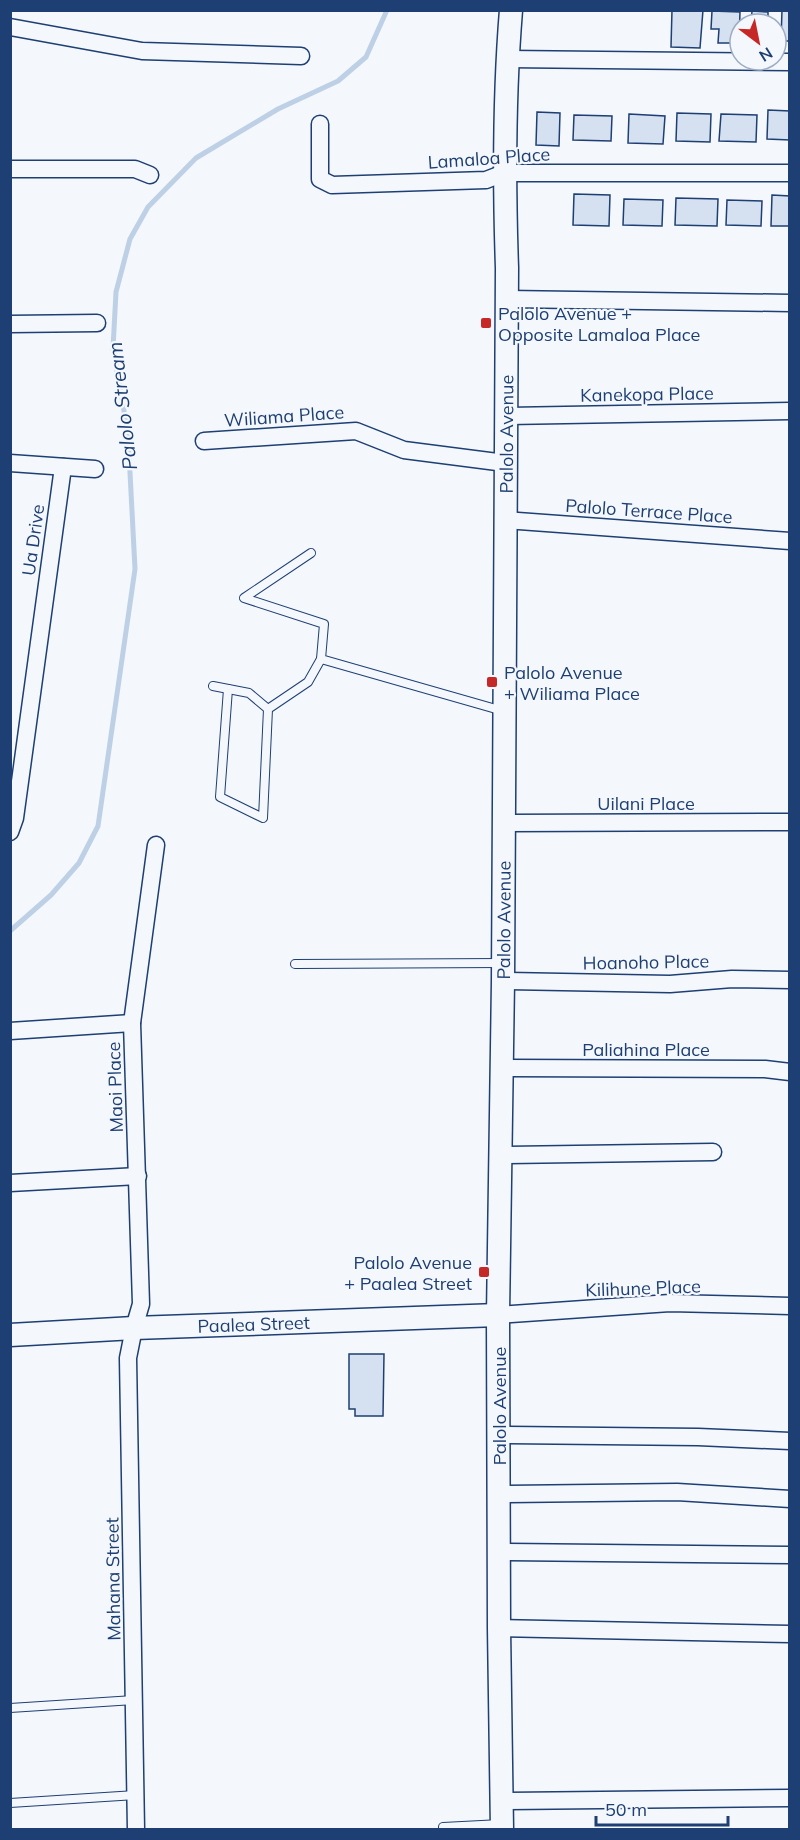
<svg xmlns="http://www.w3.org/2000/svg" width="800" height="1840" viewBox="0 0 800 1840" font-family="Mulish,sans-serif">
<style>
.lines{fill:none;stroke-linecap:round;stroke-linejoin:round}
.stream{stroke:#bed0e5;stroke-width:5}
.building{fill:#d5e0f0;stroke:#1d3f73;stroke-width:1.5}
.lane-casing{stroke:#1d3f73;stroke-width:10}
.street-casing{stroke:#1d3f73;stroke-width:19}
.secondary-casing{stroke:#1d3f73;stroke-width:25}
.lane{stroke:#f4f7fb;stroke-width:8}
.street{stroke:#f4f7fb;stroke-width:16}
.secondary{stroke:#f4f7fb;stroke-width:22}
.poi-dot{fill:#c62828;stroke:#f4f7fb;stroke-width:2}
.labels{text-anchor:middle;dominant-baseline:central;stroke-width:4.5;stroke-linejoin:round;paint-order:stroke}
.street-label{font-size:18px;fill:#1d3f73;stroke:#f4f7fb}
.poi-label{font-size:18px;fill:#1d3f73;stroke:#f4f7fb;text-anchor:start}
.water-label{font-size:20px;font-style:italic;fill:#1d3f73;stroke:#f4f7fb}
</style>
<rect width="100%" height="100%" fill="#f4f7fb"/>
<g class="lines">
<!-- stream -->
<path class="stream" d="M10,931L51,895L79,863L98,826L135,569L128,434L113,348L116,292L130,239L148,207L196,158L278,109L338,81L366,57L387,10"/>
</g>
<!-- building -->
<g class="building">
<path d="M672,10H703L700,48L671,47Z"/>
<path d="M782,10H790V41H781Z"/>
<path d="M712,11L740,12L739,43H718L719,29H711Z"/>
<path d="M752,11L768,12V24H751Z"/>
<path d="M768,110L790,111V140L767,139Z"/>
<path d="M537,112L560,113L559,146L536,145Z"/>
<path d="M677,113L711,114L710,142L676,141Z"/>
<path d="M629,114L665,116L663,144L628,143Z"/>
<path d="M721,114L757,115L756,142L719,141Z"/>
<path d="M574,115L612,116L611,141L573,140Z"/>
<path d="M574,194L610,195L609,226L573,225Z"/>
<path d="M772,195L790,196V226H771Z"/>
<path d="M676,198L718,199L717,226L675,225Z"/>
<path d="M624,199L663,200L662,226L623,225Z"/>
<path d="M727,200L762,201L761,226L726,225Z"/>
<path d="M349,1354H384L383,1416H355V1409H349Z"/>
</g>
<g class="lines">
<defs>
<g id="lane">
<path d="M311,553L244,598L324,624L321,659L503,711"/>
<path d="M213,686L249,693L268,709"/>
<path d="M228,689L220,797L263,818L268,709L308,682L321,659"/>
<path d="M295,964L503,963"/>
<path d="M10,1708L134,1700"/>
<path d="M10,1803L136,1795"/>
<path d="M443,1830V1827L501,1824"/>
</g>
<g id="street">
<path d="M10,27L142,51L301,56"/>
<path d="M507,59L790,62"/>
<path d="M320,124V179L332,185L486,180L504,173H790"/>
<path d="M10,169H135L150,175"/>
<path d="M507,299L790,303"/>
<path d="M10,324L97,323"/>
<path d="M506,416L790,411"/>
<path d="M204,441L356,431L404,450L505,463"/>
<path d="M10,463L95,469"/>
<path d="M505,520L790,541"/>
<path d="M503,823L790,822"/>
<path d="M10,832L15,818L63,467"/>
<path d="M503,981L670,984L732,979L790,980"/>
<path d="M10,1031L132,1023"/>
<path d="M502,1068L765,1069L790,1072"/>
<path d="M501,1155L713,1152"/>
<path d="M10,1183L138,1176"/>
<path d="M498,1315L670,1303L790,1306"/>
<path d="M499,1435L698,1437L790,1441"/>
<path d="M500,1494L677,1492L790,1499"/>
<path d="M499,1552L790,1555"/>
<path d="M499,1628L790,1634"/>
<path d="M500,1801L790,1798"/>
<path d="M136,1830L128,1358L134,1328L141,1304L132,1023L156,845"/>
</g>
<g id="secondary">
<path id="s1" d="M10,1335L134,1328L498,1315"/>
<path id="s2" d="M502,1830L499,1628L498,1315L503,981L507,268C504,182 504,96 511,10"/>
</g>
</defs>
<!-- lane casing -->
<use href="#lane" class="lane-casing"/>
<!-- street casing -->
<use href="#street" class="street-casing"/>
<!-- secondary casing -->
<use href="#secondary" class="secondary-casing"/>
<!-- lane -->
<use href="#lane" class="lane"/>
<!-- street -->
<use href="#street" class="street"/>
<!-- secondary -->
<use href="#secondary" class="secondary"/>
</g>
<!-- markers -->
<g class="poi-dot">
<rect x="480" y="317" width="12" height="12" rx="3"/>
<rect x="486" y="676" width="12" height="12" rx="3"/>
<rect x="478" y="1266" width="12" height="12" rx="3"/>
</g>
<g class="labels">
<!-- street labels -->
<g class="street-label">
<text transform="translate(489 158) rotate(-4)">Lamaloa Place</text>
<text transform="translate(647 394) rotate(-1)">Kanekopa Place</text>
<text transform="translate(284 416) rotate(-4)">Wiliama Place</text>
<text stroke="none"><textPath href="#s2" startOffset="1396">Palolo Avenue</textPath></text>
<text transform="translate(649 511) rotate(4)">Palolo Terrace Place</text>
<text transform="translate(33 540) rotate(-82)">Ua Drive</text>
<text x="646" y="803">Uilani Place</text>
<text stroke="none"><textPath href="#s2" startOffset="910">Palolo Avenue</textPath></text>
<text transform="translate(646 962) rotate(-1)">Hoanoho Place</text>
<text x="646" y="1049">Paliahina Place</text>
<text transform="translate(115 1087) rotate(-92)">Maoi Place</text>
<text transform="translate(643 1288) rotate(-2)">Kilihune Place</text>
<text stroke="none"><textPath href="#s1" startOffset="244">Paalea Street</textPath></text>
<text transform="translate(499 1406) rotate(-90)">Palolo Avenue</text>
<text transform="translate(113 1579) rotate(-91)">Mahana Street</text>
</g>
<!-- poi labels -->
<g class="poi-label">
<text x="498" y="313">Palolo Avenue +<tspan x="498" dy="21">Opposite Lamaloa Place</tspan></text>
<text x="504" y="672">Palolo Avenue<tspan x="504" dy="21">+ Wiliama Place</tspan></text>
<text x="472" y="1262" text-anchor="end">Palolo Avenue<tspan x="472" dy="21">+ Paalea Street</tspan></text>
</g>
<!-- water labels -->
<g class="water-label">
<text transform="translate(122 406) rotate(-97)">Palolo Stream</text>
</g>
</g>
<!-- border -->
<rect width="800" height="1840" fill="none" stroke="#1d3f73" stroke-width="24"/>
<!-- north arrow -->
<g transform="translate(758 42) rotate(148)"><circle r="28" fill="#f4f7fb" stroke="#9eadc5" stroke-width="1.5"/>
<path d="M0-4.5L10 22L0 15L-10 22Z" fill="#c62828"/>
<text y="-9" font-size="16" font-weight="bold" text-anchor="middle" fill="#1d3f73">N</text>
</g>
<!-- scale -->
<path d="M596 1816v9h132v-9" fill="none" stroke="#1d3f73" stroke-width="3"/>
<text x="605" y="1816" font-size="18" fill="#1d3f73" stroke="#f4f7fb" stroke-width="4.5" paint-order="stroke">50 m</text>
</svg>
